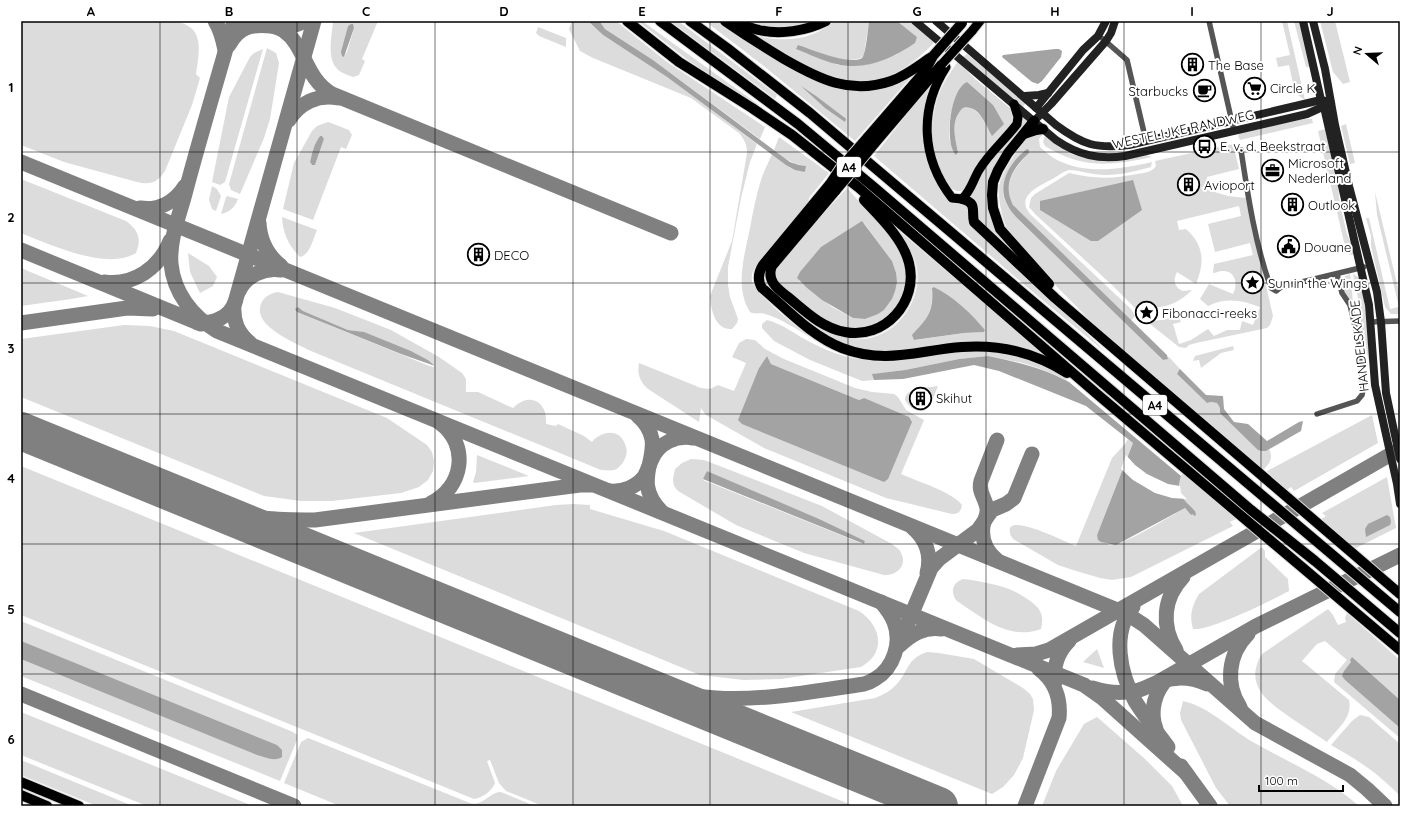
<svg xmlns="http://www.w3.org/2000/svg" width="1421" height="827" viewBox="0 0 1421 827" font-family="Quicksand,sans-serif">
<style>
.green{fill:#dcdcdc;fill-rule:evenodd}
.water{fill:#a3a3a3}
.pier{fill:#fff}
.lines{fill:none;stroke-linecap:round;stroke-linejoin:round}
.taxiway{stroke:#808080;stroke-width:15}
.runway{stroke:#808080;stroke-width:38}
.primary-casing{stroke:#dbdbdb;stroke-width:11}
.highway-casing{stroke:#dbdbdb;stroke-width:12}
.street{stroke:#555;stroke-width:5.5}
.secondary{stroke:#222;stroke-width:8}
.primary{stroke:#000;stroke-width:9}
.highway{stroke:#000;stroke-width:10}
.primary-bridge-casing{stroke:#dbdbdb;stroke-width:11;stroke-linecap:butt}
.highway-bridge-casing{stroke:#dbdbdb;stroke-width:12;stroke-linecap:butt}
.primary-bridge{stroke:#000;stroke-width:9}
.highway-bridge{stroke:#000;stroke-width:10}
.grid{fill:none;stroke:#000;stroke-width:1;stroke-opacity:0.55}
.labels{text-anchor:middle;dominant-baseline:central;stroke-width:4;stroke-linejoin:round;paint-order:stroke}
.shield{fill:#fff;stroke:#4c4c4c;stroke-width:1}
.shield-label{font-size:12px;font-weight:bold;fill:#000}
.poi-label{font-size:13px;fill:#000;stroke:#fff;text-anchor:start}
.street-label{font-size:13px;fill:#000;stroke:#fff}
.neatline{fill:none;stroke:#000;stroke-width:1.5}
.grid-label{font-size:13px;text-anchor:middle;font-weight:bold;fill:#000}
</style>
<rect width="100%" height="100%" fill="#fff"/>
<!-- green -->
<g class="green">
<path d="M21,21H173C178,22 184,23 188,26C204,34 198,60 196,74L200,78L192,105L165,171C157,183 150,185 137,182L64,162L21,145Z"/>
<path d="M333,21H378L362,59L365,61L359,75L353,77C350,76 345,74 341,72C325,62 332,37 333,21ZM351,25L354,28L347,52L344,57L342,52L348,26Z"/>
<path d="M572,21H588L603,35L667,77L757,144L750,162L741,198L728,267V285L730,297L738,319L737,323L732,329C715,330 711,310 710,296L732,241L747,153C747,144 744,139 739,133L691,98L593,58L580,51L569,29Z"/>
<path d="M598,21H616L667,62L765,127L760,139L653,60L605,29Z"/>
<path d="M638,21H642L759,105L758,106L689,61Z"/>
<path d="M670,21H678L777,95L775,99Z"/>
<path d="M705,21H718L808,78L820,83L849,90L918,69L855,141L765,67Z"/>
<path d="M747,21H809L807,24C786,30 768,27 747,21Z"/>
<path d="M835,21H869L864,54L861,58C840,65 816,51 796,49L838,65H866L896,55L917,37L897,21H910L935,42C906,71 879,89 837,79C831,78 825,77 819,75C796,63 773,47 751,34C770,40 793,42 813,34C821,31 828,26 835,21Z"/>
<path d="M1282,21H1287L1305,100L1295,93L1289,65L1278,67L1276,58L1290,55Z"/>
<path d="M1294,21H1300L1310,67H1306Z"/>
<path d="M1320,21H1335L1350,82L1343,84L1333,72Z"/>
<path d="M538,27L566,38V47L539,36L536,33Z"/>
<path d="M267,48L276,53L279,63L270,119L264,138L240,194L231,190L229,184Z"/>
<path d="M263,49L225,182L220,185L212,182L229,97L250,57L254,53Z"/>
<path d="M967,54L1026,103L1022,108L963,57Z"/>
<path d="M958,61L975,79L1010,108L1013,117L1011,124L965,189C944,202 933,148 932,136C932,126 933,117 935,108C938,90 948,76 958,61ZM955,98L1004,124L979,114L972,108H963C950,120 955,137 958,152C956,150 953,148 952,145C945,134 952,110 955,98Z"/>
<path d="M933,81L925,123L945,193L954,204H962L968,207L969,220L1109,355L1041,299L874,156Z"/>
<path d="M1024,117L1028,121C1003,150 970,189 996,229C1004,241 1015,251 1024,262L979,221C978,208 980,203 969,195L977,177Z"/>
<path d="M1304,119H1312L1313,123L1240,140L1238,136L1239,133Z"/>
<path d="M328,122L349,130L352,135L346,149L341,147L313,220L283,209L294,163L312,131L317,126ZM320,136H322L324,139L315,165H312L310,162C312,153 314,144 320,136Z"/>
<path d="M1346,124L1355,163L1350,164L1341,126Z"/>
<path d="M1325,129L1338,186L1340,205L1347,234L1352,246L1354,254L1350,255L1344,242L1318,131Z"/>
<path d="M1043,133L1039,139L1040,147C1046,152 1051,157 1057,160C1087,175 1121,169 1152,162L1151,167C1132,172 1114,177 1094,174C1086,173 1077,170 1070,170C1065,170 1058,176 1054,178C1040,186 1015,195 1030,214L1131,309L1135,316L1131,321L1013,205C1002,182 1015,168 1029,153L1024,151C1012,164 995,185 1007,204C1009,208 1013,213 1016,217L1163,360L1169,357L1180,369L1179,370L1177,374L1207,403L1211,402L1217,403L1220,408V410L1266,451L1269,449C1274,459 1269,464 1262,471C1196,414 1127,360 1067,297C1046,276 1027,254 1008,231C1003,221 997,197 999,186C1001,174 1019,146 1028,138C1031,135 1038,134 1043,133Z"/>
<path d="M1045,136C1081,168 1103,159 1146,155L1152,157C1110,166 1082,169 1045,146L1043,142Z"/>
<path d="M779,137L829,173L809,198L808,203L756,266C753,270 751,275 752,281C756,295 797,327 810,337C796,329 782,319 765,314C760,312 755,315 750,312C734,287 745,254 750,228C753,212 756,196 761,180C764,171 768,163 772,154L792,168L805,172L806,166C792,165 784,157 774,150Z"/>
<path d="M1233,144L1239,169L1207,177C1208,183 1206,186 1201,188L1228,196L1246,198L1273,316L1270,325L1267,328L1196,343L1189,345L1186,348L1179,347L1135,312V308L1112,285L1035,214L1029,207L1031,198L1035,194L1069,173C1094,179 1112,179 1137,174C1144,173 1152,172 1156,166L1155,161ZM1239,206L1241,216L1208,224L1215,252L1250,243L1253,255L1214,264L1213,273C1216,273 1219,271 1223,271C1236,271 1238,285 1233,294L1209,284L1200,299L1208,306C1226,297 1242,300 1260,307L1253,325L1242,321L1240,330H1227L1214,336L1208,329L1191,340L1179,344L1173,324L1181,322L1178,316L1163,320L1149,321L1144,308C1163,309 1178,304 1192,290L1183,291C1174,287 1173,280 1177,272L1196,284C1205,262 1204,245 1186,229L1179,230L1177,221Z"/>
<path d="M21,179L126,221C138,230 142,238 136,253C107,271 51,245 21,233Z"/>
<path d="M212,186L217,189L221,196L216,211L212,209L209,200Z"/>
<path d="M847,188C865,209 892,232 902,258C908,273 908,293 897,306C893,311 889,317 885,320C842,345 807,308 775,283L773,270L816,219L825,212ZM864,223L892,261V299L884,310L865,319L853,318L832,307L799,281Z"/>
<path d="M1375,192L1400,296V314H1391L1385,307L1371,246V236L1366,218H1369L1390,309L1399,307L1377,215Z"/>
<path d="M227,196L238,199C235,207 230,212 221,214L226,197Z"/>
<path d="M282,217L317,230C313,239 310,255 300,257C288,245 283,233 282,217Z"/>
<path d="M892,225L1053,362L1034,353L918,349L891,351L860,349L835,340L805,319C820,329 835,337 853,339C893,343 925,301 916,264C912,249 901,237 892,225ZM934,287C954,297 971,313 985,330L984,332L964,333L916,340L913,335C928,319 933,312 932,288Z"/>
<path d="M188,253L209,266L217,277L213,286L200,293L190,272Z"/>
<path d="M21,268L88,296L71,299L21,306Z"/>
<path d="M1350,274L1354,311C1349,302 1338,286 1343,277Z"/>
<path d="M1353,274L1359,278C1367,306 1368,337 1370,367L1357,306L1359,303Z"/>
<path d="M278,292L335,308L391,330L439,357L462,373L466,379V392H478L513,408C530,391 548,402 546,424L556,426L558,424L584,436L592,442C602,430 621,428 626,447C629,455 622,467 614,470C610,471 605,470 601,470L311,351C296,343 252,326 261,304C264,296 271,293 278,292ZM298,307L303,311L348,330L362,332L411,351L428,360L435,366L433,367L427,365L297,312L296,309Z"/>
<path d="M767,320C783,324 796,335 810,342C823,349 838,355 853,358C865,360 877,362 889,362C906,361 923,356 940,354C974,349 1012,349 1044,366C1053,370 1061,374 1069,382L1056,375L1038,368L1023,363L988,356L959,359L905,370L873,374L874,380L862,381L810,360L774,341L762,328V324Z"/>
<path d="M124,325L150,326L174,331L387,418L427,445L432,452L434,461L433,471L428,480L419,487L401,493L332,501H301L264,496L21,397V339Z"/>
<path d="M746,339L755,340L765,349L784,359L855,388L872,392L894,394L898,397L906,410L924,420L901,474C916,481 953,492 962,505C961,512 958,514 952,514L886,498L764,448L706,415L701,408L699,422L648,389C640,382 637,374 639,363L701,388L710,389L718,385L734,391L746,363L732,357L739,343ZM767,356L771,364L859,400L864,398L884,482L759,368Z"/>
<path d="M1233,346L1234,350L1221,353L1201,368L1199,360L1193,361L1195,356Z"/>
<path d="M938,386L930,406L924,411C915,412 909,407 905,400C905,387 928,388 938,386Z"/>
<path d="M1372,415L1378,443L1294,491L1291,487L1285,491L1267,471Z"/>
<path d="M1128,439L1133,443L1097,535C1100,538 1105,543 1109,545C1120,548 1172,515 1185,508L1191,515L1195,511C1180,495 1174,496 1182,473L1238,518L1230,522L1233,526L1131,577L1112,580L1100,578L1073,570L1058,565L1013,539C1009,534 1007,525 1016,525C1029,524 1062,540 1076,546L1112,458L1125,444Z"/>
<path d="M477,455L529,476L474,483L473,482L476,472Z"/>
<path d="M691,459L704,460L717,465L822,506L892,544C895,547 900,549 901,553C908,566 896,576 884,575L804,553L736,525L678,491C671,484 673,478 675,469L682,463ZM707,471L865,541V542L863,544L703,480Z"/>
<path d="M21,466L854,806H543L506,791L499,783L490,760L487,761L495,783C492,791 482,798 474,799L21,615Z"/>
<path d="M1387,477L1396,528L1356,548L1320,520L1326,516L1322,513Z"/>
<path d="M573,504L590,505V509L664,531L859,611C881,625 887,653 861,667L781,679L744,680L700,675L354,533L556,505Z"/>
<path d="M1262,547L1265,551V557L1288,579L1289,591C1272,600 1210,631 1193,629C1189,615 1192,606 1199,594Z"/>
<path d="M963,579C974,580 995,584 1006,588C1014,590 1033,601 1038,608C1043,614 1043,622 1041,629C1009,641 983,618 957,601C950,593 952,583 963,579Z"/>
<path d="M1328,609L1333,615L1338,625L1346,622L1345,618L1347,613L1400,660V700L1352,657L1350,660L1352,662L1344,671L1345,680L1400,728V738L1334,682L1335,674L1347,660L1325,641L1317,644L1302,661L1349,700C1353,718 1337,729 1327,742C1315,734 1303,726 1291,718C1268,702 1243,685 1262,654Z"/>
<path d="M21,621L293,732L297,735V740L280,781L21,676Z"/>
<path d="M1097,649L1104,668L1083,662Z"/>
<path d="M927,652L939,653L974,659L1023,688L1030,694L1033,699L1034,710L1023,758L1014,775L1003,787L992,794L791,712L875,698C883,695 890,691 896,685C910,670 905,660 927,652Z"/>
<path d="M1183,701C1207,706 1230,728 1251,741C1287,762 1328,778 1359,806H1230L1216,788L1181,720L1180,713Z"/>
<path d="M21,712L253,806H147L21,755Z"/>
<path d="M1360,715L1369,717L1400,744V796C1378,773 1359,761 1331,745L1352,721Z"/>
<path d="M1097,717L1145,759L1172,786L1183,806H1042L1056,771L1084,724Z"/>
<path d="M308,738L470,803C483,807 489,792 501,792L535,806H340L284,783L301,742Z"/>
<path d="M21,760L133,806H97L21,775Z"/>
</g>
<!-- water -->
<g class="water">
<path d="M588,21L600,22L605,29L653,60L790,162L799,165L806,166L805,172L795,170L786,165L667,77L603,35Z"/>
<path d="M869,21H897L917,37L915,43C891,59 866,71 836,64C823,61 809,54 796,49L798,45C810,49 851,66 862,58C866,54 868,28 869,21Z"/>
<path d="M351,24H353L354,28L344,57L342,56L341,52L348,26Z"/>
<path d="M1055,49H1059L1062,51L1061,57L1042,81L1038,84L1032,82L1002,57L1003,55Z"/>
<path d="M967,82L993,105L1004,124L992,136C986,125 979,104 963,108C950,120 955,137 958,152L956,155C944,143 950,89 967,82Z"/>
<path d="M801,86L816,96L845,118L846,119L845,122L825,108Z"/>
<path d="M320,136H322L324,139L315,165H312L310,162C312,153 314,144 320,136Z"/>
<path d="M1027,149L1029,150V153C1014,167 1002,183 1013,205L1167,355L1168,359L1163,360L1016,217C1013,213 1009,209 1007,204C996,184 1011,161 1027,149Z"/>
<path d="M1133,180L1142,210L1098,241H1091L1040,210V201Z"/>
<path d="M862,221L892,261L896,273L897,282L895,291L892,299L884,310L878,314L865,319L853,318L822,300L806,287L797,278L800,272L821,247Z"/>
<path d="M934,287C954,297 971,313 985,330L984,332L964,333L914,340L912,335C927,319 934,312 932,288Z"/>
<path d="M298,307L303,311L348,330L364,332L411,351L428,360L435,366L401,354L297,312L295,309Z"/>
<path d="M767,356L771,364L859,400L864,398L909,417L912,422L888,479L884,482L742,424L738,420L759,368Z"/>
<path d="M988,356C1017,362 1043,368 1069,382L1181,476C1175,496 1182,497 1195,511L1196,515L1194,516L1193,514L1191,515L1185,508L1116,545L1101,542L1098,540L1097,535L1133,443L1086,406L999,371L974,365L903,379L874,380L872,374L905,370L959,359Z"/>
<path d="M1180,369L1206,395L1223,396L1224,409L1234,422L1248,424L1267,441L1299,422L1303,421L1301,431L1266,451H1262L1258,450L1220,413V408L1217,403L1211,402L1207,403L1177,374L1179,370Z"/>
<path d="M707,471L819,519L865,541L864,544L703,479Z"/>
<path d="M1387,515L1390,517L1391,522L1390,525L1366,537L1365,529L1368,524Z"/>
<path d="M21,641L277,745L282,750V757C274,762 265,757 257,755L21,659Z"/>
<path d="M1352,657L1400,700V728L1345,680L1342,676L1344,671L1351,662L1350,660Z"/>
</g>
<!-- pier -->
<path class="pier" d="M1126,455L1135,465L1147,474L1168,484L1180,486L1181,493L1187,499L1172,498L1155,493L1133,480L1121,469Z"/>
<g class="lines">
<!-- taxiway -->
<g class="taxiway">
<path d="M215,21C221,30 223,40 225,50"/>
<path d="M234,21C218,77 201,134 186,190C180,214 169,239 171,264C174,293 192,316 217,331L1084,685L1101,697L1186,773"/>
<path d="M255,21C265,24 276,26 284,31C305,45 305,79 332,94L671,233"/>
<path d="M229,45C248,9 278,37 304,21"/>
<path d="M289,120C299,103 318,94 338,98"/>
<path d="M21,162L1127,614L1144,625L1255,723L1350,775L1367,789L1385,806"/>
<path d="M140,208C159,211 175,202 185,186"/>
<path d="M259,223C260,241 267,255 281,266"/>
<path d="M21,250L201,324"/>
<path d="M104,282C134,286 159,268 170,241"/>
<path d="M239,291C246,276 264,267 281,270"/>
<path d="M21,323L127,308L153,309"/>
<path d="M198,323C213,324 230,317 235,302"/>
<path d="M250,343C238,333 233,322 234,306L314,21"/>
<path d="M637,415C676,449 624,475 662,512"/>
<path d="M610,491C623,492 636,487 644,477C647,472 649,465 652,459C659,443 676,435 693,438"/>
<path d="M198,503C219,509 240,515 262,518C280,520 298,520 315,520L580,485H591"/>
<path d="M431,503C463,488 470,445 440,423"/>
<path d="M912,527C926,539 932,555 927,573"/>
<path d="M997,560C987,552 981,540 983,526C984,520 988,515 987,508C985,497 978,492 981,481L997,440"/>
<path d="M1133,607C1111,633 1120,673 1135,701C1145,717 1157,732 1168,747"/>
<path d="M899,644L931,568L939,559L978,530L992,510L1006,504L1014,498L1032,454"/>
<path d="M899,646C911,635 924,626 942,629"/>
<path d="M1176,650C1161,626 1163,598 1183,577"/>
<path d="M1017,655L1036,654L1049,650L1400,449"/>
<path d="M616,674C648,685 682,696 716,698C765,701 815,691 864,684C868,683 872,681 875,679C894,668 902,642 894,622C891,614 886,608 881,602"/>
<path d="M1055,682C1053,667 1058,652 1069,641"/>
<path d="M1158,682L1256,626L1400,555"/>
<path d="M1093,688C1108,693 1123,694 1139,690C1146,688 1152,684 1159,682C1175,676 1192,677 1207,684"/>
<path d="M21,694L294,806"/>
<path d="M1240,707C1225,684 1228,654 1248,634"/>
<path d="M1156,729C1149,711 1155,691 1168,678"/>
<path d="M1181,766L1210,806"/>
<path d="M1025,806L1059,718C1061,699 1055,681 1039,669"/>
</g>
<!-- runway -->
<path class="runway" d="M21,431L939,806"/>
<defs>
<g id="primary">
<path d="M972,31L980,21"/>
<path d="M946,67C919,109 921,158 952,198L962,199C971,191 973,180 979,170C989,153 1005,140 1017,124L1018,117L1014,104"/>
</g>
<g id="highway">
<path d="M627,21L679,62L752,108L792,135L858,187L1097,394L1400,650"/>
<path d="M660,21L798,124L875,188L1251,510L1315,561L1400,633"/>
<path d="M690,21L727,48L810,113L1400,612"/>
<path d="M725,21C744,34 764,47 784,59C819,79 850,95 891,81C906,76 919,65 933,56"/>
<path d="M732,21C741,24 749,28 759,30C780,35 806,31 826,21"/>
<path d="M1034,121L1008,153L998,170L993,182L992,195L993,208L1000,229L1049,284"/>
<path d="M1024,134L1036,130L1043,129"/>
<path d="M867,138L925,71L932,58"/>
<path d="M874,144L942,64"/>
<path d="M830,184L763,265C758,273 757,280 762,288C787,309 811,336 842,348C886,365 919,350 962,347C1000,344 1035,353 1067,373"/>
<path d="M836,190L772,266C766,281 778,289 788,297C805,311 822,328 845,332C884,340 919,302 909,263C903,239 881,218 864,200"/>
<path d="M962,199C978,203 971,211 974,222L1055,298L1400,594"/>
<path d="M21,782L79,806"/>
<path d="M21,795L47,806"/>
</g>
</defs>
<!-- primary casing -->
<use href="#primary" class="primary-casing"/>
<!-- highway casing -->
<use href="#highway" class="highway-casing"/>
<!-- street -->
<g class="street">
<path d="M1209,21L1234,131"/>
<path d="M1103,39L1127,60L1146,141"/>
<path d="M1241,150C1248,196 1255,244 1271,288L1276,291L1281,287L1364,267"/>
<path d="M1370,322L1400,321"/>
<path d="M1317,414L1357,401L1362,395L1363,390L1360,348L1350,305L1342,293L1337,274"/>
</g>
<!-- secondary -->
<g class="secondary">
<path d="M915,21L1056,140C1078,155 1099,160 1125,156L1307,114L1331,103"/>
<path d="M936,21L1056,125C1083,145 1096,149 1129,145L1321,100L1325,101"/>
<path d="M1303,21L1321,100L1324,107L1369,305L1375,385L1397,484L1400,504"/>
<path d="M1313,21L1325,69L1335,125L1349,186L1377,292L1381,322L1386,393L1400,459"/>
<path d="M1025,96L1039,95L1048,93"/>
<path d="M1036,108L1083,50L1098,36L1106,21"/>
<path d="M1034,121L1051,104L1106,41L1111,33L1115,21"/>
</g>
<!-- primary -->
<use href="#primary" class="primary"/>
<!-- highway -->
<use href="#highway" class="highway"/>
<defs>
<path id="primary-bridge" d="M942,64L972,31"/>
<g id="highway-bridge">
<path d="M933,56L962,23"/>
<path d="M830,184L840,169L867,138"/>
<path d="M836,190L874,144"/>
</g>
</defs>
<!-- primary-bridge casing -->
<use href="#primary-bridge" class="primary-bridge-casing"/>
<!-- highway-bridge casing -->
<use href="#highway-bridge" class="highway-bridge-casing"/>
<!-- primary-bridge -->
<use href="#primary-bridge" class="primary-bridge"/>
<!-- highway-bridge -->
<use href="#highway-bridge" class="highway-bridge"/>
</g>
<!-- grid -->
<path class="grid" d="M160,21V806M297,21V806M435,21V806M573,21V806M710,21V806M848,21V806M986,21V806M1124,21V806M1261,21V806M21,152H1400M21,283H1400M21,414H1400M21,544H1400M21,674H1400"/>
<!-- icons -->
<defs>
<symbol id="building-ring" viewBox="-11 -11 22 22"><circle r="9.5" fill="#fff" stroke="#000" stroke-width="1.5"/><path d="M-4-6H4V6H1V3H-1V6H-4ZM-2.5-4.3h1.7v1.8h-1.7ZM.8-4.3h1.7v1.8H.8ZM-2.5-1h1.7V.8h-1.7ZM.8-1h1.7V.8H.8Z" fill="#000"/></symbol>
<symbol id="supermarket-ring" viewBox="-11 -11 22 22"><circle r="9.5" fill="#fff" stroke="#000" stroke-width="1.5"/><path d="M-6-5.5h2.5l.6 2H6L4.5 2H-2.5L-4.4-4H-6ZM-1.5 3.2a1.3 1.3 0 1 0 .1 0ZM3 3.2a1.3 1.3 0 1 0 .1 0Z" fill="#000"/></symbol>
<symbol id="cafe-ring" viewBox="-11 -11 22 22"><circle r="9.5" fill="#fff" stroke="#000" stroke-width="1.5"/><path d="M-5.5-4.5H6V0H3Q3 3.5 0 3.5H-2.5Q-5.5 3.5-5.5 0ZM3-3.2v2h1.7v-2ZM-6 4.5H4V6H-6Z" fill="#000"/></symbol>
<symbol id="bus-ring" viewBox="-11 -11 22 22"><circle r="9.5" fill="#fff" stroke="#000" stroke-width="1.5"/><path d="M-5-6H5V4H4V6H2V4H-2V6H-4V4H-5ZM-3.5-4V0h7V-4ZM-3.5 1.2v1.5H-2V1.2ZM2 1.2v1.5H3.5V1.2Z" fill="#000"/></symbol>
<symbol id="office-ring" viewBox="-11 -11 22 22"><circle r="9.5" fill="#fff" stroke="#000" stroke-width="1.5"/><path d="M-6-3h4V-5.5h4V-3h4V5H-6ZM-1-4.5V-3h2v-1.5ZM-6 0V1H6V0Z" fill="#000"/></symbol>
<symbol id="civic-ring" viewBox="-11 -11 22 22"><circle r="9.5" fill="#fff" stroke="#000" stroke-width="1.5"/><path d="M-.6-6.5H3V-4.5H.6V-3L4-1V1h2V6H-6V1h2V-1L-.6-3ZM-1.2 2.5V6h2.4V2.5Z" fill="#000"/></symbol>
<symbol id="sight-ring" viewBox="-11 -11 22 22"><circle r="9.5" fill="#fff" stroke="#000" stroke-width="1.5"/><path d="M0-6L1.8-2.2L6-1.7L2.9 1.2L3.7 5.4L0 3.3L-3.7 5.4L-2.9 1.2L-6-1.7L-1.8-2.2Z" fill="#000"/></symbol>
</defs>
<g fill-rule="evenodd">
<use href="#building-ring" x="1180" y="52" width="25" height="25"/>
<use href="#supermarket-ring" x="1242" y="76" width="25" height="25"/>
<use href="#cafe-ring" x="1192" y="78" width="25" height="25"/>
<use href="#bus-ring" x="1192" y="134" width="25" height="25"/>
<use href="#office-ring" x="1260" y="158" width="25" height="25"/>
<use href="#building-ring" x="1176" y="172" width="25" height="25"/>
<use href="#building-ring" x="1280" y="192" width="25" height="25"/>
<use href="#civic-ring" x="1276" y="234" width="25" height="25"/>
<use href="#building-ring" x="466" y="242" width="25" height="25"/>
<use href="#sight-ring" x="1240" y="270" width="25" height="25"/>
<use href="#sight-ring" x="1134" y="300" width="25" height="25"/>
<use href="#building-ring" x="908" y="386" width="25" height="25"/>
</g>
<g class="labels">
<!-- shield labels -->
<g class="shield">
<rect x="837" y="157" width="24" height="20" rx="3"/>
<rect x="1143" y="395" width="24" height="20" rx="3"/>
</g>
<g class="shield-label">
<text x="849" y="167">A4</text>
<text x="1155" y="405">A4</text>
</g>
<!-- poi labels -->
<g class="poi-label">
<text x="1208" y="65">The Base</text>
<text x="1270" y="88">Circle K</text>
<text x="1188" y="91" text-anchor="end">Starbucks</text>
<text x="1220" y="146">E. v. d. Beekstraat</text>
<text x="1288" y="163">Microsoft<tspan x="1288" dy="15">Nederland</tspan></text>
<text x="1204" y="185">Avioport</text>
<text x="1308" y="205">Outlook</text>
<text x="1304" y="247">Douane</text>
<text x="494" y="255">DECO</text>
<text x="1268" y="283">Sun in the Wings</text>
<text x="1162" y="313">Fibonacci-reeks</text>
<text x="936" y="398">Skihut</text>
</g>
<!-- street labels -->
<g class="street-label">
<text transform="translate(1183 129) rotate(-12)">WESTELIJKE RANDWEG</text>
<text transform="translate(1359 346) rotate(-96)">HANDELSKADE</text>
</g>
</g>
<!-- border -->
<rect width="1421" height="827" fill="none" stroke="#ffffff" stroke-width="44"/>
<!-- north arrow -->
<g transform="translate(1367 54) rotate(289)" stroke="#ffffff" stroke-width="3" paint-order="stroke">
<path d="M0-3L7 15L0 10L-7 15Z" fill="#000000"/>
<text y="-6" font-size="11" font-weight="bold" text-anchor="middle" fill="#000000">N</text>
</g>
<!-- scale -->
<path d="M1259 785v6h84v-6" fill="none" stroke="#000000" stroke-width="2"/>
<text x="1265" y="785" font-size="12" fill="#000000" stroke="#ffffff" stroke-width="3" paint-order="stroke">100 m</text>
<rect x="22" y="22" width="1377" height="783" class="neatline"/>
<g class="grid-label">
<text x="91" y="16">A</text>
<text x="229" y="16">B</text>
<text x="366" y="16">C</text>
<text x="504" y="16">D</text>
<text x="642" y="16">E</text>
<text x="779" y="16">F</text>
<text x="917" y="16">G</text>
<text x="1055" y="16">H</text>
<text x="1192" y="16">I</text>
<text x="1330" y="16">J</text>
<text x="11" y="92">1</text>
<text x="11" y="222">2</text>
<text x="11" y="353">3</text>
<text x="11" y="483">4</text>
<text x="11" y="614">5</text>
<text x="11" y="744">6</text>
</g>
</svg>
